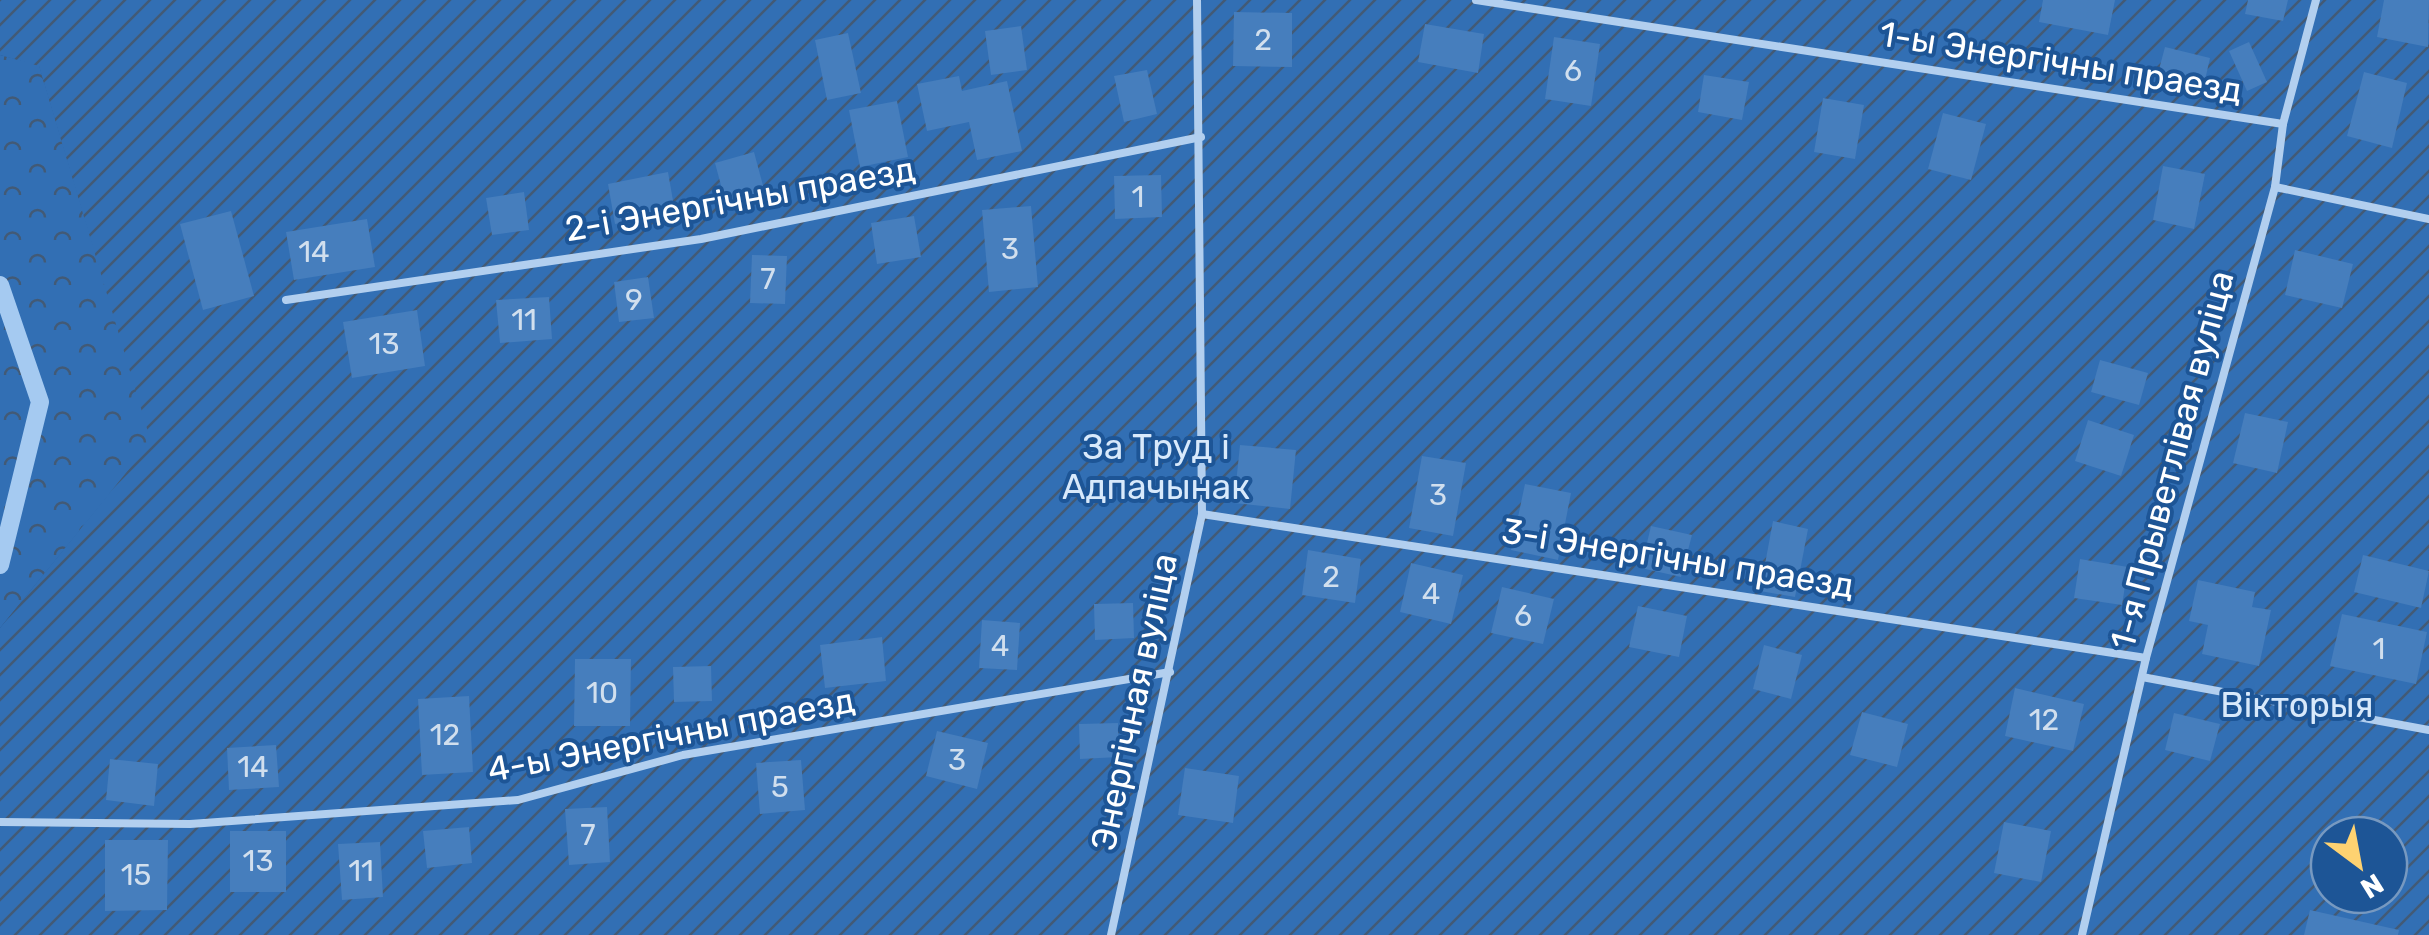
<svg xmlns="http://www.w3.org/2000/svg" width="2429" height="935" viewBox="0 0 2429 935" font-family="Rubik,sans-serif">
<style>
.forest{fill:url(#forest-crowns)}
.garden{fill:url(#garden-furrows);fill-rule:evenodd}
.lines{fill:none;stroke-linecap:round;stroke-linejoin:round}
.stream{stroke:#a5caf1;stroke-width:18}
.building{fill:#467ebd}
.lane{stroke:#b2cfef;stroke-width:8}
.labels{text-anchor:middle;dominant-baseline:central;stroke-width:8;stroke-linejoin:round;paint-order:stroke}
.number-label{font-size:30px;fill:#d1dfee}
.street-label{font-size:35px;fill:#fff;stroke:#1d5596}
.park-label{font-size:35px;fill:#d8e9fb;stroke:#1d5596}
</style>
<defs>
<pattern id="forest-crowns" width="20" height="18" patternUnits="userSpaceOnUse" patternTransform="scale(2.5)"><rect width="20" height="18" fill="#326fb4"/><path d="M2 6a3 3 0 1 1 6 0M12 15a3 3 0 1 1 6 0" fill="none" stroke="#425a76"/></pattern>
<pattern id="garden-furrows" width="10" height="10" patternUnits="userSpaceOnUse" patternTransform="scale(2.5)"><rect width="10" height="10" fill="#326fb4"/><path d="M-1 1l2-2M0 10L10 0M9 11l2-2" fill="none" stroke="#425a76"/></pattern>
</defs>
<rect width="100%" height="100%" fill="#1d5596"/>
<!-- forest -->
<path class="forest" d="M0,55L39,65L152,442L0,628Z"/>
<!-- garden -->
<path class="garden" d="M0,0H2429V935H0V628L151,442L39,66L0,55ZM2329,835H2389V895H2329Z"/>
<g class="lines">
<!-- stream -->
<path class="stream" d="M0,285L40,402L0,565"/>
</g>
<!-- building -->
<g class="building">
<path d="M2043,0H2115L2108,35L2039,22Z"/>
<path d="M2248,0H2288L2283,21L2245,14Z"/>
<path d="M2384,0H2429L2428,47L2377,37Z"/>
<path d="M1234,12L1292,13V67L1233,66Z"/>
<path d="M1425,24L1484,34L1478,73L1418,62Z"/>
<path d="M1021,26L1027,70L991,75L985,31Z"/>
<path d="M848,33L861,93L827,100L815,40Z"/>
<path d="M1554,37L1600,44L1591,106L1545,99Z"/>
<path d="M2249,42L2267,82L2247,91L2229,51Z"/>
<path d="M2165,47L2210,58L2203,89L2157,77Z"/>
<path d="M1147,70L1157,114L1124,122L1114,76Z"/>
<path d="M2364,72L2407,83L2392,148L2347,136Z"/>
<path d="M1704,75L1749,82L1742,120L1698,112Z"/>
<path d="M959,76L962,91L1007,81L1022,151L977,160L969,122L927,131L917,84Z"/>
<path d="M1823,98L1864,105L1855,159L1814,152Z"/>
<path d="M897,101L908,157L860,167L849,110Z"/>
<path d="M1943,113L1986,124L1971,180L1928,169Z"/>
<path d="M754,152L765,193L726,204L715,163Z"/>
<path d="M2163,166L2205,174L2194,229L2153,220Z"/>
<path d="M668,172L675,212L615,224L608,184Z"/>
<path d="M1161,175L1162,217L1115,219L1114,176Z"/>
<path d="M524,192L529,230L492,235L486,198Z"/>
<path d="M1031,206L1038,287L989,292L982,210Z"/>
<path d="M231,211L254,296L203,310L180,224Z"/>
<path d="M914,216L921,257L877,264L871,223Z"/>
<path d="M367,219L375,267L294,280L286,232Z"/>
<path d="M2295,250L2353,264L2342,308L2285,295Z"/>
<path d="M752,255L787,256L785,304L750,303Z"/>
<path d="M648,277L654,318L619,322L614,282Z"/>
<path d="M549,297L552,339L500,343L496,300Z"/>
<path d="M417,310L425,366L352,378L343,322Z"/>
<path d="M2100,360L2148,373L2139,405L2091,392Z"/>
<path d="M2245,413L2288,422L2277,473L2233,463Z"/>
<path d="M2088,420L2134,435L2121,476L2075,461Z"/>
<path d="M1240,445L1296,450L1290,509L1234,503Z"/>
<path d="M1422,456L1466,463L1453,536L1409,528Z"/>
<path d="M1525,484L1571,493L1558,560L1511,550Z"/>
<path d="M1773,521L1808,529L1795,597L1760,591Z"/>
<path d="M1651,526L1692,535L1681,577L1641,568Z"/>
<path d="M1308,550L1361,559L1355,603L1302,595Z"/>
<path d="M2363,555L2429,571L2421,608L2354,592Z"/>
<path d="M2080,559L2128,567L2122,605L2074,598Z"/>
<path d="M1411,563L1463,575L1451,624L1400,612Z"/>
<path d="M2198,580L2255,592L2252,607L2271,610L2259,666L2202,654L2208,625L2189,621Z"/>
<path d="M1502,587L1554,599L1543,644L1491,633Z"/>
<path d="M1133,603L1134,638L1095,640L1094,604Z"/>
<path d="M1638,606L1687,616L1679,657L1629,647Z"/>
<path d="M2342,614L2427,632L2416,684L2330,666Z"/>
<path d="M982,620L1020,623L1017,670L979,668Z"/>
<path d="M882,637L886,681L825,688L820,645Z"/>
<path d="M1764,645L1802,655L1791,699L1753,689Z"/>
<path d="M575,659H631L630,726H574Z"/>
<path d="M711,666L712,701L674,702L673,667Z"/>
<path d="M2015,688L2084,704L2073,751L2005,736Z"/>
<path d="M469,696L473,772L422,775L418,699Z"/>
<path d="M1862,712L1908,724L1897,767L1850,755Z"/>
<path d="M2174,713L2220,724L2210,761L2165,750Z"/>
<path d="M1118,723L1119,757L1080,759L1079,724Z"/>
<path d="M937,731L988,743L977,789L926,776Z"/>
<path d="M276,745L279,787L229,790L227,748Z"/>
<path d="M110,759L158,764L154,806L106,800Z"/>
<path d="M801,760L805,810L760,814L756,763Z"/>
<path d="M1185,768L1239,776L1233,823L1178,815Z"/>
<path d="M607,807L610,862L569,865L565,809Z"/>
<path d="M2004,822L2051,831L2041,882L1994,873Z"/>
<path d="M469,827L472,863L427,868L423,831Z"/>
<rect x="230" y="831" width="56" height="61"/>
<path d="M105,840H168L167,910L105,911Z"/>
<path d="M380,842L383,897L342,900L338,844Z"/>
<path d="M2310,910L2399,930L2398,935H2304Z"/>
</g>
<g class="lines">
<!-- lane -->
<g class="lane">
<path d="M1476,0L2283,124"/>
<path d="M2275,187L2429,219"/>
<path d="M286,300L701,239L1201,137"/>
<path d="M1202,514L2146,658"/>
<path d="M2142,677L2429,730"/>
<path d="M0,822L190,824L518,800L683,755L1170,672"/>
<path d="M1111,935L1202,514L1197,0"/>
<path d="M2082,935L2146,658L2275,187L2283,124L2316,0"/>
</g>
</g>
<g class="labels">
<!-- number labels -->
<g class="number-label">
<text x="1263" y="40">2</text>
<text x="1573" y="71">6</text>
<text x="1138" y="197">1</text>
<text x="1010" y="249">3</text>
<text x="314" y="252">14</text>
<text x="768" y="279">7</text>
<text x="634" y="300">9</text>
<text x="524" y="320">11</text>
<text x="384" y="344">13</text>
<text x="1438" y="495">3</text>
<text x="1331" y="577">2</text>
<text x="1431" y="594">4</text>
<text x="1523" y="616">6</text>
<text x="1000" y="646">4</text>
<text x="2379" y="649">1</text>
<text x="602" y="693">10</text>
<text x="2044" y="720">12</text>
<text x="445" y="735">12</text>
<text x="957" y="760">3</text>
<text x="253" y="767">14</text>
<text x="780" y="787">5</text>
<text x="588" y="835">7</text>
<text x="258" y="861">13</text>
<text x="361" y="871">11</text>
<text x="136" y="875">15</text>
</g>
<!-- street labels -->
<g class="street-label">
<text transform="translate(2061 62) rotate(9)">1-ы Энергічны праезд</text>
<text transform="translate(740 199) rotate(-10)">2-і Энергічны праезд</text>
<text transform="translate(2172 460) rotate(-75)">1-я Прыветлівая вуліца</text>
<text transform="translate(1678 558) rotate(9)">3-і Энергічны праезд</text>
<text transform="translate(1134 702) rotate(-78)">Энергічная вуліца</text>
<text transform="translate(671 735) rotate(-11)">4-ы Энергічны праезд</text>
</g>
<!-- park labels -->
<g class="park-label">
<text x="1156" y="447">За Труд і<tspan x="1156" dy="40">Адпачынак</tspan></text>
<text x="2297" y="705">Вікторыя</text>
</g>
</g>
<!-- north arrow -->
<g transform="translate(2359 865) rotate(148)"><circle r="48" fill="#1d5596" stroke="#7799c0" stroke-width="2.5"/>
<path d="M0-8L18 38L0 25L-18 38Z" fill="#fed271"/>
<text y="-15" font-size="28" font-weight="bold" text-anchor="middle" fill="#ffffff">N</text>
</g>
</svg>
